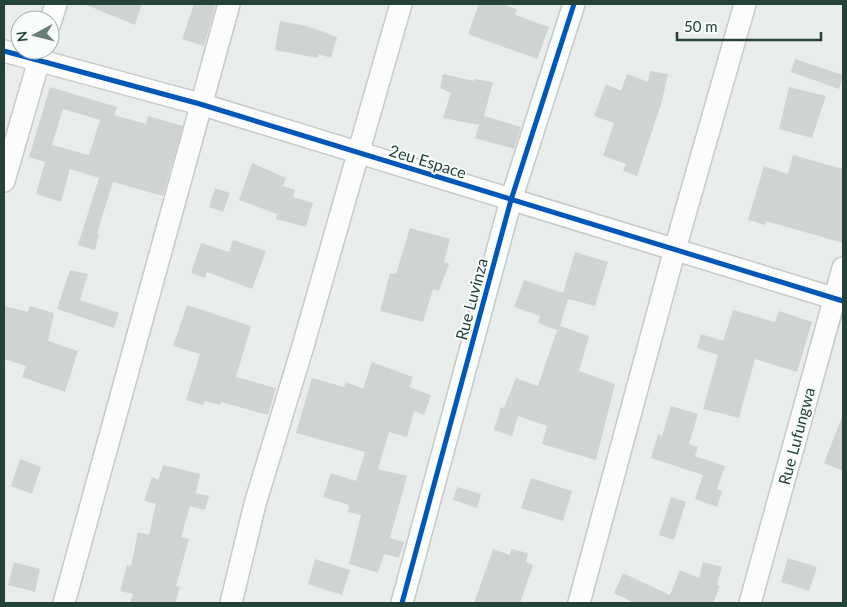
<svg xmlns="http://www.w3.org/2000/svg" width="847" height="607" viewBox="0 0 847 607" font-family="Lato,sans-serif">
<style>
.building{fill:#cfd4d2;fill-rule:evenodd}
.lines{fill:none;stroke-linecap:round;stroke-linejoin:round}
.minor-casing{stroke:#c5cac8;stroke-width:24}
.minor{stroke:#fcfcfc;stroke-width:21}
.cycleway-casing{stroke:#f7fbf9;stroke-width:8}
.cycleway{stroke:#0057b8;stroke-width:5}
.labels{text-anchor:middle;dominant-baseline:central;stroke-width:4;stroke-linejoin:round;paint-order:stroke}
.street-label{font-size:16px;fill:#24423a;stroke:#f7fbf9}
</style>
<rect width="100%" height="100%" fill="#e8edeb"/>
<!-- building -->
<g class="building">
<path d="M84,4H142L135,25Z"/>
<path d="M194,4H216L204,46L182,39Z"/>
<path d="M479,4H501L517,9L515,15L549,27L537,59L468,34Z"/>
<path d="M280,21L307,26L337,37L331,58L319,54L318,58L275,50Z"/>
<path d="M795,59L843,75L839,89L791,72Z"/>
<path d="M650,71L668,74L662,101L637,176L623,171L626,164L603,156L614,123L594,116L606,84L621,91L627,74L648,82Z"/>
<path d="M443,74L474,81V79L493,82L484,116L521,127L514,149L475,138L479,125L443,118L451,93L440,88Z"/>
<path d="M50,87L117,107L114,115L146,124L148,116L183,126L163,196L113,182L97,233L99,234L95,250L78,245L99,178L70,169L61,202L36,194L45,162L29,157ZM63,109L100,120L89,155L52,145Z"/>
<path d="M789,87L826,96L812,138L779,129Z"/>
<path d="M793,155L843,169V243L766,221L765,225L748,220L764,166L788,174Z"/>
<path d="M252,163L286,178L283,186L295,190L293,197L313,203L306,227L276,219L277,214L239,200Z"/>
<path d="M215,188L230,193L223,212L209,207Z"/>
<path d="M410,228L450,239L444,262L449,264L439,291L433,289L423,322L380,311L390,273L396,274Z"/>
<path d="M233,240L266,251L252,289L207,272L205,278L191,273L201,243L229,252Z"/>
<path d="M575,252L608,262L595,306L568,299L560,326L589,336L579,371L615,384L596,460L542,444L547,426L518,416L512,436L494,430L501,407L504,408L516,378L538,386L557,330L538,323L540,316L514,307L524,280L563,293Z"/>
<path d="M70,270L88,274L80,300L119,313L114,328L57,309Z"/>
<path d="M187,305L251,326L236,377L276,388L268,415L221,402L220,405L205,401L203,405L186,400L200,354L173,346Z"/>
<path d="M4,306L28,312L30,306L54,313L48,341L78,351L65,392L22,377L26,366L4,359Z"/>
<path d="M733,310L775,322L779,311L812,322L797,372L755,359L739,418L703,409L718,355L697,348L701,334L723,341Z"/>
<path d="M372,362L413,377L409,387L431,395L424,415L414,411L407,437L389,432L378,469L407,476L390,538L404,542L399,558L384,554L378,573L349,564L361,515L348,512L349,505L323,497L331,473L356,481L365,452L296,433L312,378L344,387L346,382L363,389Z"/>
<path d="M671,406L698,414L689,444L698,447L695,456L725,466L717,489L722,491L717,507L695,499L703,475L651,458L658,434L662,436Z"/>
<path d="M842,417H843V471L824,463Z"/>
<path d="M20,459L41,467L32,494L11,486Z"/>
<path d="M163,465L200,474L196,493L209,496L205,510L190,506L181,537L189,539L176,586L180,587L175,603H130L133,594L120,591L127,565L131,566L138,532L149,535L156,504L144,501L152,477L158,480Z"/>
<path d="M531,478L572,491L563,521L521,508Z"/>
<path d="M457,487L481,494L477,508L453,500Z"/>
<path d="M671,497L686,502L674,540L659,535Z"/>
<path d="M493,549L510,555L511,549L528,553L526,562L533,565L520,603H474Z"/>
<path d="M788,558L817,567L809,591L781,582Z"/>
<path d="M315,559L350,570L342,595L308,584Z"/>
<path d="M14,562L40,569L35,592L8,585Z"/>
<path d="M703,562L722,567L717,585L720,586L713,603H635L614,593L623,573L670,595L680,570L699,578Z"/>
</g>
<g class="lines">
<defs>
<g id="minor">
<path d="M50,23L56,4"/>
<path d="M4,51L200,104L843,301"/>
<path d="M4,181L42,50"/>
<path d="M64,603L229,4"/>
<path d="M231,603L255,504L303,346L401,4"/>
<path d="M402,603L511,200L574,4"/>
<path d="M579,603L675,249L745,4"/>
<path d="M750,603L843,268"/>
</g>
</defs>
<!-- minor casing -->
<use href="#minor" class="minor-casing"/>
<!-- minor -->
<use href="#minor" class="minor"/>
<defs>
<g id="cycleway">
<path d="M4,51L200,104L843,301"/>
<path d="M402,603L511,200L574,4"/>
</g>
</defs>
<!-- cycleway casing -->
<use href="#cycleway" class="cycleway-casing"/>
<!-- cycleway -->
<use href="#cycleway" class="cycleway"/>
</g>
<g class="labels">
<!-- street labels -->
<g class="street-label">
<text transform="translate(428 161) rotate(17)">2eu Espace</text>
<text transform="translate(471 299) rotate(-75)">Rue Luvinza</text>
<text transform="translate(796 436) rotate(-75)">Rue Lufungwa</text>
</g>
</g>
<!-- border -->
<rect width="847" height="607" fill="none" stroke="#24423a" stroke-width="10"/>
<!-- north arrow -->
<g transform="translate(35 35) rotate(263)"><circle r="24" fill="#f7fbf9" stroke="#a3b1ad"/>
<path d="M0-4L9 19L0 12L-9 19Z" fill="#697e78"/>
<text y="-8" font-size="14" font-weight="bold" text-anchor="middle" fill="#24423a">N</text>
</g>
<!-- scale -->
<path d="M677 32v8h144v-8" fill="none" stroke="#24423a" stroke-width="2.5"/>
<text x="684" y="32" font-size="15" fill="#24423a" stroke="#f7fbf9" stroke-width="4" paint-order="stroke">50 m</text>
</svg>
